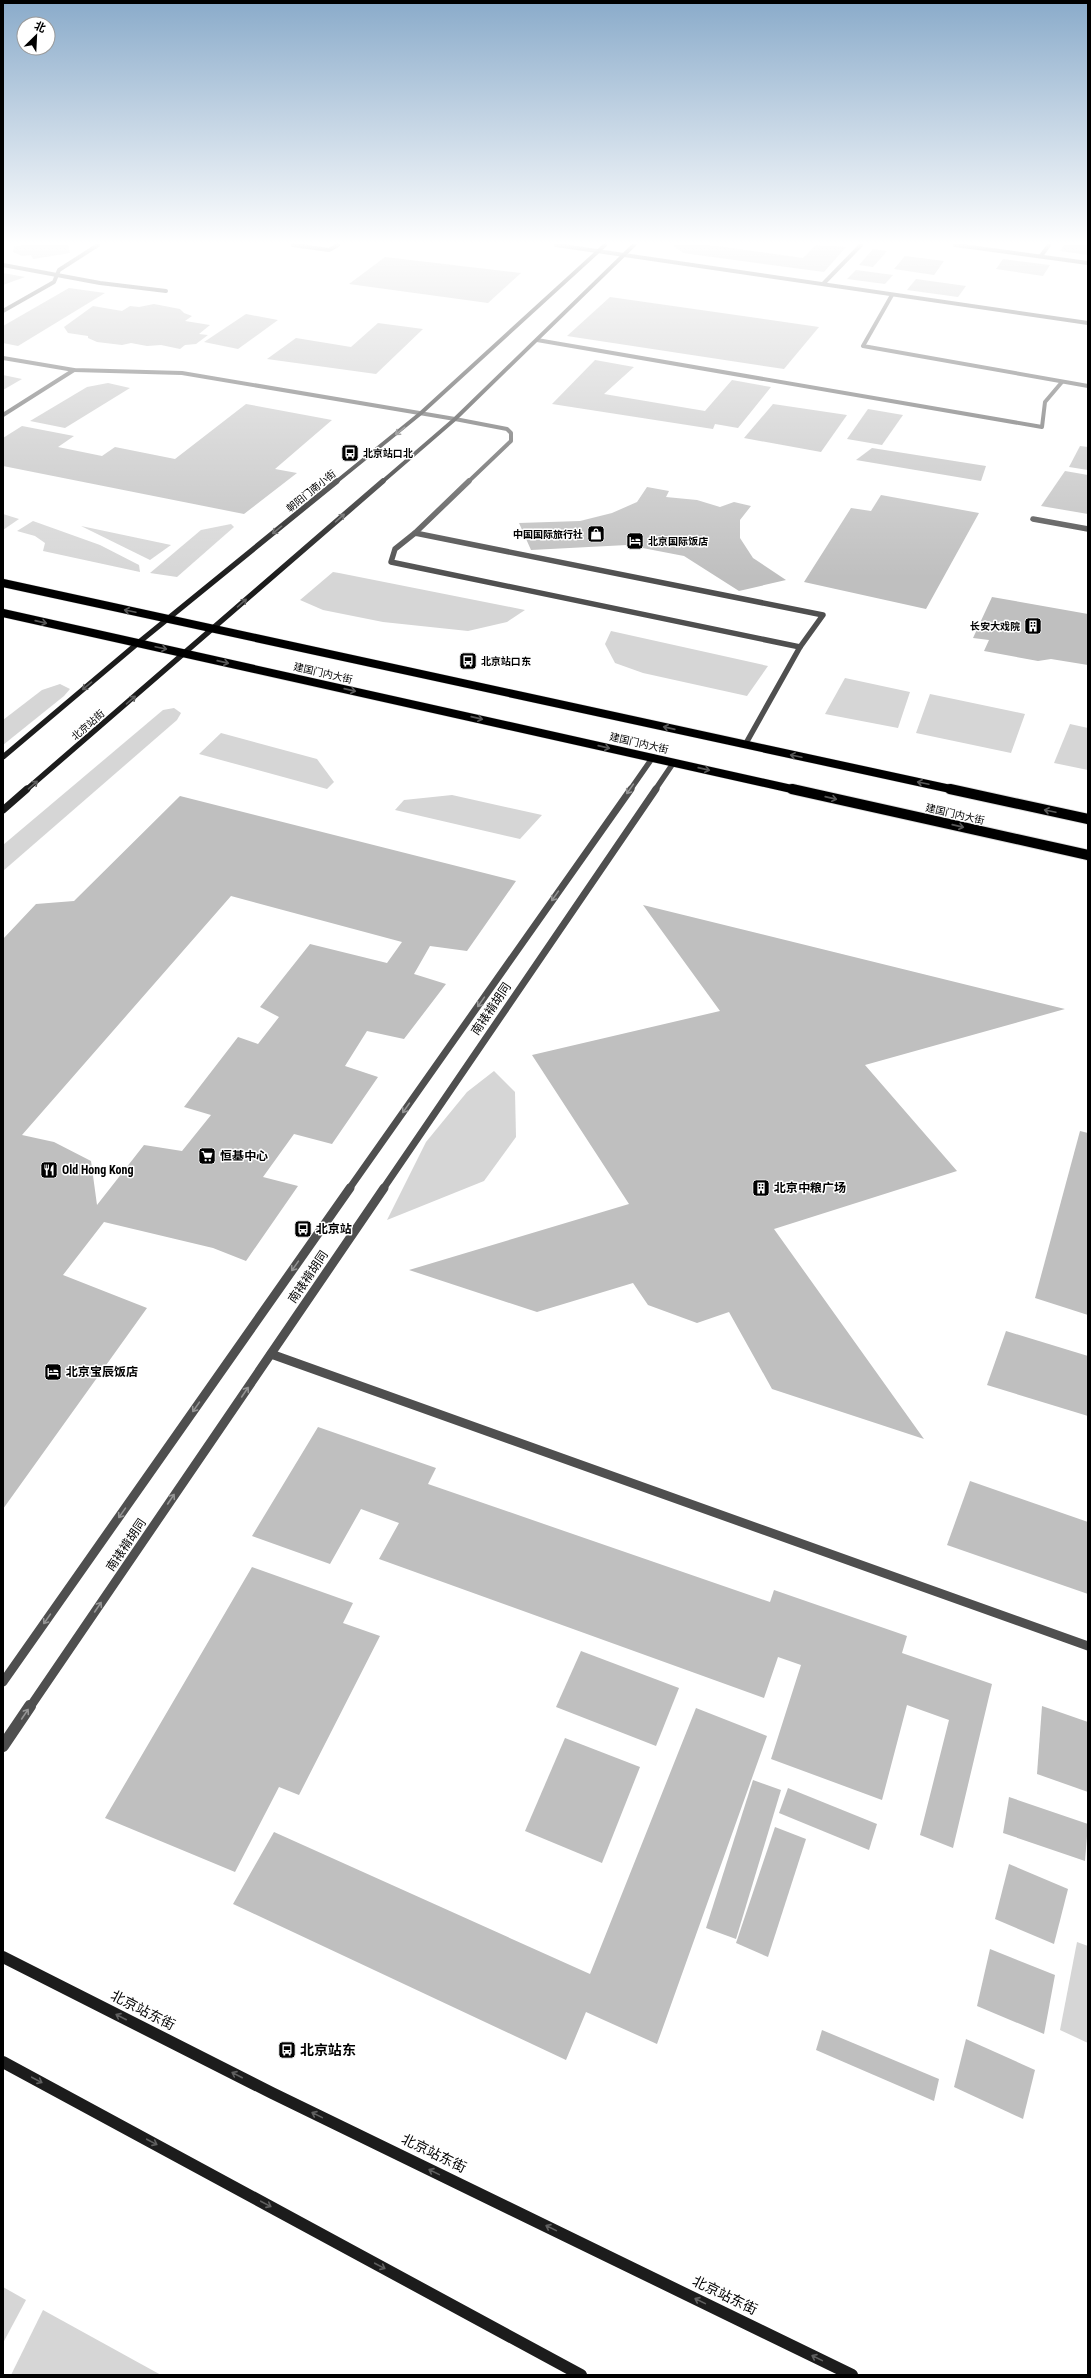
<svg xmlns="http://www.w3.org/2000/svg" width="1091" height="2378" viewBox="0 0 1091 2378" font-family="'Roboto Condensed','Noto Sans SC',sans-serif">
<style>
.green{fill:#d6d6d6}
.building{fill:#bfbfbf;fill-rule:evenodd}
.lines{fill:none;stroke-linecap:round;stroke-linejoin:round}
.trunk-far1-casing{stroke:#dbdbdb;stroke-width:9}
.trunk-casing{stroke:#dbdbdb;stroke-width:12}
.service-far1{stroke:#4f4f4f;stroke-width:4}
.service{stroke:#4f4f4f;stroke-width:5.5}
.minor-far2{stroke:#4f4f4f;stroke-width:4}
.minor-far1{stroke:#4f4f4f;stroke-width:5.5}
.minor{stroke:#4f4f4f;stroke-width:9}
.tertiary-far4{stroke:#4f4f4f;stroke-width:4}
.tertiary-far3{stroke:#4f4f4f;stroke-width:5.5}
.tertiary-far2{stroke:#4f4f4f;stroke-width:7}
.tertiary-far1{stroke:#4f4f4f;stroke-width:9}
.tertiary{stroke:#4f4f4f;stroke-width:12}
.secondary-far3{stroke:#1c1c1c;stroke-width:4}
.secondary-far2{stroke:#1c1c1c;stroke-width:5.5}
.secondary-far1{stroke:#1c1c1c;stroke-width:7}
.secondary{stroke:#1c1c1c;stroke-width:12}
.trunk-far1{stroke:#000;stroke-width:8}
.trunk{stroke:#000;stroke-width:10}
.oneway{stroke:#606060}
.oneway2{stroke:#595959}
.oneway3{stroke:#959595}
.labels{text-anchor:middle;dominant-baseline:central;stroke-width:3;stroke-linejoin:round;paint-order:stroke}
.far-poi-label{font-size:10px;font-weight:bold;fill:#000;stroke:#fff;text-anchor:start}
.far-street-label{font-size:10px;fill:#000;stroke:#fff}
.street-label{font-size:12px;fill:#000;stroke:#fff}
.poi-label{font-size:12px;font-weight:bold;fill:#000;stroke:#fff;text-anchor:start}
.near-street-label{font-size:14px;fill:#000;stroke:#fff}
.near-poi-label{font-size:14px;font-weight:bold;fill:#000;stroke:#fff;text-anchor:start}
</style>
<rect width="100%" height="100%" fill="#fff"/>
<!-- green -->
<g class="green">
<path d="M3,514L19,519L3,530Z"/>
<path d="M33,521L100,545L139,565L140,572L43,551L45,543L35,536L17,531Z"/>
<path d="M231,524L234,527L177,577L150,573L201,530Z"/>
<path d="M81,526L171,545L150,560Z"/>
<path d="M333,572L339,573L525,610L507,622L468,631L383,622L323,610L300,600Z"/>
<path d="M611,631L768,666L747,696L643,673L615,663L605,644Z"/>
<path d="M845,678L910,692L898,728L825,714Z"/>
<path d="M60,684L70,689L64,696L3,745V720L42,690Z"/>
<path d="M930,694L1025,714L1011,753L916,733Z"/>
<path d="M174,708L181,713L177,720L3,871V845L163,710Z"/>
<path d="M1070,724L1088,728V770L1054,763Z"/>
<path d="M221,733L317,759L334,782L327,789L199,754Z"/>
<path d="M452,795L542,815L520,839L395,810L404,800Z"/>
<path d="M494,1071L515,1092L516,1137L484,1181L387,1220L426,1142L467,1092Z"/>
<path d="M1077,1942L1088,1946V2043L1060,2030Z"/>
<path d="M3,2287L26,2300L3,2343Z"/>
<path d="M43,2310L161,2375H11Z"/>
</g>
<!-- building -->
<g class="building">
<path d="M21,245H68L70,253L33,259L31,255L22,256L13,252L14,247Z"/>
<path d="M673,245H710L803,258L816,245L846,247L824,272L683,253Z"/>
<path d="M1064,245H1088V255L1060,251Z"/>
<path d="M873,249L887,251L873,267L859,265Z"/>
<path d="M905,256L944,261L934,275L894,269Z"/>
<path d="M385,257L521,273L488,303L349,284Z"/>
<path d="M1003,259L1050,265L1043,276L996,269Z"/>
<path d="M856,270L893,275L885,284L847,279Z"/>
<path d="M3,273L25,277L3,285Z"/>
<path d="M916,279L966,286L958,297L907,290Z"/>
<path d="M69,288L105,293L18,346L3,343V326Z"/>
<path d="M610,297L819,327L784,369L567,336Z"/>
<path d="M154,304L180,309L184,313L192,316L185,321L210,325L199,334L208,335L196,344L185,345L180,349L161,345L147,346L131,343L122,345L97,342L88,338V336L68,333L64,327L93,306L122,311L130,306L139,307Z"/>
<path d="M246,314L278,320L238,349L204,342Z"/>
<path d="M378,323L423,329L376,374L267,359L296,338L351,347Z"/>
<path d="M595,360L634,367L604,394L705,411L732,380L771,387L738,428L715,424L713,429L552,404Z"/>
<path d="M3,375L22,379L3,390Z"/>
<path d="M108,383L130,388L65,428L30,421L87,387Z"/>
<path d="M246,404L332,420L275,469L297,473L244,514L3,466V438L22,426L74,436L58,447L102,456L115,447L175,459Z"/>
<path d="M773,404L847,415L821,452L744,438Z"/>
<path d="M868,409L903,415L882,445L847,439Z"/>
<path d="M1080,446L1088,447V470L1069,467Z"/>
<path d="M872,448L986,466L981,481L856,460Z"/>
<path d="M1065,471L1088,475V514L1041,506Z"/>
<path d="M647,487L669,491L666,497L697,500L720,507L734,502L751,506L740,520V538L753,558L786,580L739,591L684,556L627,545L531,550L519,523L580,521L612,513L637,502Z"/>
<path d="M881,495L979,513L926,609L804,582L851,508L871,511Z"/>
<path d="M992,597L1088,614V665L1051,659L1038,661L984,651L989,640L973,638Z"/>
<path d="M180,796L516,881L467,951L430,946L414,974L446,984L404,1039L367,1031L345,1066L378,1077L332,1144L294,1134L263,1177L298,1186L246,1261L213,1248L104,1222L63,1275L147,1308L3,1509V939L36,904L74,901ZM231,896L402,942L387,963L310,944L260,1007L279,1017L258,1044L238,1037L184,1107L211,1115L182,1151L144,1145L97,1205L91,1161L54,1142L22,1135Z"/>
<path d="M643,905L1065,1009L865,1065L957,1171L774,1229L924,1439L772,1389L729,1312L697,1323L648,1305L633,1283L537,1312L409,1270L629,1204L532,1055L720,1011Z"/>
<path d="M1080,1131L1088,1133V1315L1035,1298Z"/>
<path d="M1006,1331L1088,1356V1416L987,1385Z"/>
<path d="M318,1427L436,1468L428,1484L770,1602L774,1590L907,1636L902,1653L992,1684L953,1848L920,1835L949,1720L907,1705L882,1800L771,1759L801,1665L778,1657L764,1698L379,1559L399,1523L361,1509L330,1564L252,1536Z"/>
<path d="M970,1481L1088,1522V1594L947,1545Z"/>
<path d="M252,1567L353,1603L343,1623L380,1636L299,1795L279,1787L235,1872L105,1818Z"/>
<path d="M581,1651L679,1688L656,1746L556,1707Z"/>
<path d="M1042,1706L1088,1722V1792L1037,1774Z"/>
<path d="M696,1708L767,1736L657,2044L586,2012L566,2060L233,1904L274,1832L590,1974Z"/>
<path d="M565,1738L640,1767L602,1863L525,1831Z"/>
<path d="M753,1780L781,1790L736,1939L706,1928Z"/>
<path d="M788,1788L877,1824L869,1850L779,1813Z"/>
<path d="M1009,1797L1088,1824L1085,1861L1003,1833Z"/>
<path d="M775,1827L806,1839L768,1957L736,1943Z"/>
<path d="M1009,1864L1068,1889L1054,1944L995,1919Z"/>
<path d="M990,1949L1055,1975L1044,2034L977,2006Z"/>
<path d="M822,2030L939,2079L934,2101L816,2050Z"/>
<path d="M966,2039L1035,2070L1023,2119L954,2087Z"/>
</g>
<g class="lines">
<defs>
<g id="trunk-far1">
<path d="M3,583L955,790"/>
<path d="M3,613L796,790"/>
</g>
<g id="trunk">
<path d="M792,789L1088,855"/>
<path d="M950,789L1088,819"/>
</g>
</defs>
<!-- trunk-far1 casing -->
<use href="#trunk-far1" class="trunk-far1-casing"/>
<!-- trunk casing -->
<use href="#trunk" class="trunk-casing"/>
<!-- service-far1 -->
<g class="service-far1">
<path d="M293,245L329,250L338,245"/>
<path d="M892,295L863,346L1088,386"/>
<path d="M455,419L507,429L511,433V441L468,482"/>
</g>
<!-- service -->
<g class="service">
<path d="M415,533L823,615L800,647L391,562L395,549Z"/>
<path d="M415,533L469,481"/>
</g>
<!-- minor-far2 -->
<g class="minor-far2">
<path d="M556,245L1088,323"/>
<path d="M955,245L1088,263"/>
<path d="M1041,256L1049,245"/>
<path d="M3,265L100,283L166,291"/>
<path d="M823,284L861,245"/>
<path d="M3,311L54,282L59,270L98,245"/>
<path d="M537,340L1042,427L1045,402L1062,382"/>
<path d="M3,415L74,370"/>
</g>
<!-- minor-far1 -->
<g class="minor-far1">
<path d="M1033,519L1088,529"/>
<path d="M745,745L800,647"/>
</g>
<!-- minor -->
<path class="minor" d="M271,1354L1088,1646"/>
<!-- tertiary-far4 -->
<path class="tertiary-far4" d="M3,358L74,370L182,373L455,419"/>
<!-- tertiary-far3 -->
<g class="tertiary-far3">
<path d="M630,790L653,757"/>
<path d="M655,790L674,762"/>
</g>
<!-- tertiary-far2 -->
<g class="tertiary-far2">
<path d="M349,1189L631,789"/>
<path d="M383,1189L656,789"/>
</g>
<!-- tertiary-far1 -->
<g class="tertiary-far1">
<path d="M3,1682L350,1188"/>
<path d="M30,1707L384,1188"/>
</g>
<!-- tertiary -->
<path class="tertiary" d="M3,1746L30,1706"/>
<!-- secondary-far3 -->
<g class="secondary-far3">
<path d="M336,482L421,413L605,245"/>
<path d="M382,482L455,419L634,245"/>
</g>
<!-- secondary-far2 -->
<g class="secondary-far2">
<path d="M3,757L138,643L337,481"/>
<path d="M26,790L383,481"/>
</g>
<!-- secondary-far1 -->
<path class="secondary-far1" d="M3,810L27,789"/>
<!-- secondary -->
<g class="secondary">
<path d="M3,1957L272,2093L852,2375"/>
<path d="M3,2062L581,2375"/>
</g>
<!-- trunk-far1 -->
<use href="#trunk-far1" class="trunk-far1"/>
<!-- trunk -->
<use href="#trunk" class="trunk"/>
</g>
<!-- one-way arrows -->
<defs><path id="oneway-shaft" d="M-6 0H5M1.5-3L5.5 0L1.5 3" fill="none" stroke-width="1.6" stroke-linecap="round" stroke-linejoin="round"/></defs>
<g class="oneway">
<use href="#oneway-shaft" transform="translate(400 431) rotate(142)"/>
<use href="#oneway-shaft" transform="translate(340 518) rotate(-41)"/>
<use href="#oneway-shaft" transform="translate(277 530) rotate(141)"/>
<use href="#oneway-shaft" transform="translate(242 603) rotate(-41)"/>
<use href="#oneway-shaft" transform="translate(87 686) rotate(140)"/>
<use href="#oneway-shaft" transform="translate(131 700) rotate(-41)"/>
<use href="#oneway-shaft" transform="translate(33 785) rotate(-41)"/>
<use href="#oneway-shaft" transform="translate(121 2017) rotate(-153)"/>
<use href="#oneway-shaft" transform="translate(237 2075) rotate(-153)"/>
<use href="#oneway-shaft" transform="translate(37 2080) rotate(28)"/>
<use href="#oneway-shaft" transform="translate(317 2115) rotate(-154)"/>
<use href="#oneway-shaft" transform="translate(152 2142) rotate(28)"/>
<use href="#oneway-shaft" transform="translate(434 2172) rotate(-154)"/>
<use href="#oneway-shaft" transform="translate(266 2204) rotate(28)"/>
<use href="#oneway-shaft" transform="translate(551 2228) rotate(-154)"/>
<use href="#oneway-shaft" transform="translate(380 2266) rotate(28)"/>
<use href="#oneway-shaft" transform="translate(700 2301) rotate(-154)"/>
<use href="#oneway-shaft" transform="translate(817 2358) rotate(-154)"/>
</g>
<g class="oneway2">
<use href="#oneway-shaft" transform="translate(130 611) rotate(-168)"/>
<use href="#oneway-shaft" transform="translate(41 622) rotate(13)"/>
<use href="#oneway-shaft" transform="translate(161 648) rotate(12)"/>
<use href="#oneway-shaft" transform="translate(223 662) rotate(13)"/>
<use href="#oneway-shaft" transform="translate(350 690) rotate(13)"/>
<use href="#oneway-shaft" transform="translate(477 718) rotate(13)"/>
<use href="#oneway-shaft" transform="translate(669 728) rotate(-167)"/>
<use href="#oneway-shaft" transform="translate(604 747) rotate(13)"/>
<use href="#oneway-shaft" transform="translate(796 756) rotate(-168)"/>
<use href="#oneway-shaft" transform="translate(704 769) rotate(13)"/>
<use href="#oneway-shaft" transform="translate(923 783) rotate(-168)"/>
<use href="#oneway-shaft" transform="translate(831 798) rotate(13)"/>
<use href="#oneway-shaft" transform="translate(1050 811) rotate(-168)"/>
<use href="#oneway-shaft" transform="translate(958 826) rotate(13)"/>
</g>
<g class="oneway3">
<use href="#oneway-shaft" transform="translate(630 789) rotate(125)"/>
<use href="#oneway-shaft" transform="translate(555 896) rotate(125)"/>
<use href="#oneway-shaft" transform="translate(481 1002) rotate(125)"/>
<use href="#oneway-shaft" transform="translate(406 1108) rotate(125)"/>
<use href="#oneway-shaft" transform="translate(295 1266) rotate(125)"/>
<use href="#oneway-shaft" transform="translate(245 1392) rotate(-56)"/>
<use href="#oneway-shaft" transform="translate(196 1407) rotate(125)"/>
<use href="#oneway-shaft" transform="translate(171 1499) rotate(-56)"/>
<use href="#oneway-shaft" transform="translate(122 1513) rotate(125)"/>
<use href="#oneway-shaft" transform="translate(98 1607) rotate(-56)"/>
<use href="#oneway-shaft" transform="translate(47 1619) rotate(125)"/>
<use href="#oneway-shaft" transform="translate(25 1714) rotate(-56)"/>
</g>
<!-- sky -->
<linearGradient id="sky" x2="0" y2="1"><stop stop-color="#8aabca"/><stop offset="0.42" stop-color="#fff"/><stop offset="1" stop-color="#fff" stop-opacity="0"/></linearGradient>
<rect width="1091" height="578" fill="url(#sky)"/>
<!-- icons -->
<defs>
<symbol id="bus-square" viewBox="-11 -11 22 22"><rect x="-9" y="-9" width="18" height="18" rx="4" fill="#000" stroke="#fff"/><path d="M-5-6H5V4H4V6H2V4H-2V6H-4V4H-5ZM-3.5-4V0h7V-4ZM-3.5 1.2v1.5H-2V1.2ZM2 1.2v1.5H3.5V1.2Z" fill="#fff"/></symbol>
<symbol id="shop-square" viewBox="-11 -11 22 22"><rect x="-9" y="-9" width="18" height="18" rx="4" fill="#000" stroke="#fff"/><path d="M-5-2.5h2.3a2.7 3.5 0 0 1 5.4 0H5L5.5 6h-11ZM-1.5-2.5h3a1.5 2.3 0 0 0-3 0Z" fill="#fff"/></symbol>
<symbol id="hotel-square" viewBox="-11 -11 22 22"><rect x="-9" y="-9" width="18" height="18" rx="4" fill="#000" stroke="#fff"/><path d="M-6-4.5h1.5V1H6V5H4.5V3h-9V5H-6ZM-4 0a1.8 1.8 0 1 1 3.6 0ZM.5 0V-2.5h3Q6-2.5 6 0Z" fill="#fff"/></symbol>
<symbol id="building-square" viewBox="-11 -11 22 22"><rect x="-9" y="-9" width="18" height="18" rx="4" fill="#000" stroke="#fff"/><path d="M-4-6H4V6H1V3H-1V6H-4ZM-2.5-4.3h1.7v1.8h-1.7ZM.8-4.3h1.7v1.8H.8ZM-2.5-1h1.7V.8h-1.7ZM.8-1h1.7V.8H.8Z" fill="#fff"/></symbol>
<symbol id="supermarket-square" viewBox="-11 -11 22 22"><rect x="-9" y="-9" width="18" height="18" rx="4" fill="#000" stroke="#fff"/><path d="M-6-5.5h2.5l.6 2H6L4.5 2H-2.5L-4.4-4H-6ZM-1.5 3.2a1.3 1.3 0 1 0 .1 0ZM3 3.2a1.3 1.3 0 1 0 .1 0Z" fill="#fff"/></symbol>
<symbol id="restaurant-square" viewBox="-11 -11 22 22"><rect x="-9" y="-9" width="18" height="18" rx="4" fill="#000" stroke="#fff"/><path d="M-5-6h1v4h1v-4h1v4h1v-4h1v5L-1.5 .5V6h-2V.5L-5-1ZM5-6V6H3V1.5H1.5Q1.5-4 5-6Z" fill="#fff"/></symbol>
</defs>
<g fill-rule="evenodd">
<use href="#bus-square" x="340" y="443" width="20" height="20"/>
<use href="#shop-square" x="586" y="524" width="20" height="20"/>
<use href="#hotel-square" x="625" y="531" width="20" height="20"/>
<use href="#building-square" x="1023" y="616" width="20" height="20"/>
<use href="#bus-square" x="458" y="651" width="20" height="20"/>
<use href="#supermarket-square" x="197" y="1146" width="20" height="20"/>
<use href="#restaurant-square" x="39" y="1160" width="20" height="20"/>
<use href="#building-square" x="751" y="1178" width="20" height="20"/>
<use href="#bus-square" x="293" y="1219" width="20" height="20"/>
<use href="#hotel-square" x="43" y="1362" width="20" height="20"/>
<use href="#bus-square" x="277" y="2040" width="20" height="20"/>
</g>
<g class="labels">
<!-- far-poi labels -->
<g class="far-poi-label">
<text x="363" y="453">北京站口北</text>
<text x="583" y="534" text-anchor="end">中国国际旅行社</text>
<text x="648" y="541">北京国际饭店</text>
<text x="1020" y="626" text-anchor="end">长安大戏院</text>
<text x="481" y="661">北京站口东</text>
</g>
<!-- far-street labels -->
<g class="far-street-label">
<text transform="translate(311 491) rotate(-39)">朝阳门南小街</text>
<text transform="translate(323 673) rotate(13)">建国门内大街</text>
<text transform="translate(88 725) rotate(-41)">北京站街</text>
<text transform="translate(639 743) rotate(13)">建国门内大街</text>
<text transform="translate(955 814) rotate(13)">建国门内大街</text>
</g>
<!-- street labels -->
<g class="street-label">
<text transform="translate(491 1009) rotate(-56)">南裱褙胡同</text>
<text transform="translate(308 1277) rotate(-56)">南裱褙胡同</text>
<text transform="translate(126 1545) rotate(-56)">南裱褙胡同</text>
</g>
<!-- poi labels -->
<g class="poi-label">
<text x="220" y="1156">恒基中心</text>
<text x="62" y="1170">Old Hong Kong</text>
<text x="774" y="1188">北京中粮广场</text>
<text x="316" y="1229">北京站</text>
<text x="66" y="1372">北京宝辰饭店</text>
</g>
<!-- near-street labels -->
<g class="near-street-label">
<text transform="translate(143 2010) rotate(27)">北京站东街</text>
<text transform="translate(434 2153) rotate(26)">北京站东街</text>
<text transform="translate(725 2295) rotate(26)">北京站东街</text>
</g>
<!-- near-poi labels -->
<g class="near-poi-label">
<text x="300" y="2050">北京站东</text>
</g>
</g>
<!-- border -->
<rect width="1091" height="2378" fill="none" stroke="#000000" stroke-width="8"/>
<!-- north arrow -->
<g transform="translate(36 36) rotate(24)"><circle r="19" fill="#ffffff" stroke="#999999"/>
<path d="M0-3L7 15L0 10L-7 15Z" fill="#000000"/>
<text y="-6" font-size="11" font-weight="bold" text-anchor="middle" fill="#000000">北</text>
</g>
</svg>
